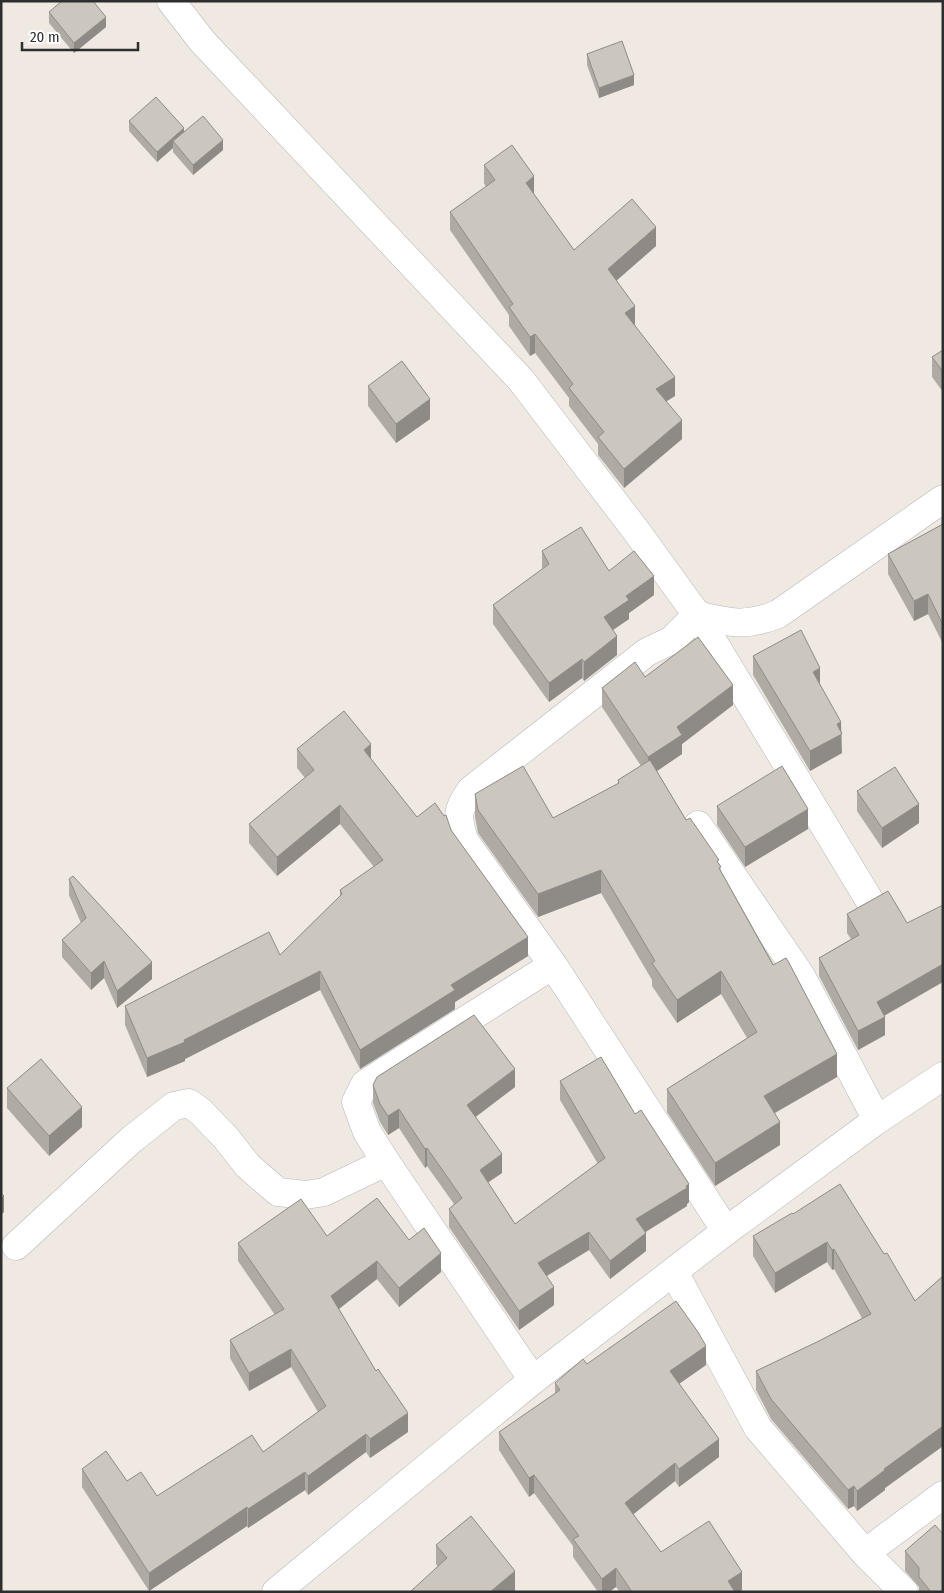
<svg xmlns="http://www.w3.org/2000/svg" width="944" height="1593" viewBox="0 0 944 1593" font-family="'Fira Sans Condensed',sans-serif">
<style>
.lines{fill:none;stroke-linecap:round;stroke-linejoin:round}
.street-casing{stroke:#b4b7c1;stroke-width:29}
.secondary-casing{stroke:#b4b7c1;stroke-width:29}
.street{stroke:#fff;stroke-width:28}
.secondary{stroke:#fff;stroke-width:28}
.wall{fill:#afaba4}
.shaded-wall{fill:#8e8b86}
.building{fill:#cbc7bf;stroke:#8e8b86}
</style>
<rect width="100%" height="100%" fill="#efe9e1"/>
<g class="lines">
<defs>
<g id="street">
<path d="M171,1L202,41L521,380L637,532L697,615L868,898"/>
<path d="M697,615L672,640L647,652L471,790C456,812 457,815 464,840L553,965L726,1231"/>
<path d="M697,615C729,623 747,627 778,614L943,499"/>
<path d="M698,825L801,976L877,1120"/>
<path d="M16,1246L131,1140L174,1106L189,1103L201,1112L226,1138L248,1166L278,1192L306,1195L324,1192L386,1162"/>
<path d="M674,1272L758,1428L865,1553L904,1592"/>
<path d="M533,1380L386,1162L367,1132L356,1102L365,1084L553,965"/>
<path d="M865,1553L943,1495"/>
</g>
<path id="secondary" d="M276,1592L533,1380L726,1231L877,1120L943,1076"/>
</defs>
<!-- street casing -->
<use href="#street" class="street-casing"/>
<!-- secondary casing -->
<use href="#secondary" class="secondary-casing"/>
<!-- street -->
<use href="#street" class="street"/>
<!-- secondary -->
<use href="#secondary" class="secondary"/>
</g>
<!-- wall -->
<g class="wall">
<path d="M49,12L106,27L74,53L49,23Z"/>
<path d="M587,54L634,85L599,98L587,65Z"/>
<path d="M129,121L184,132L223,150L193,175L173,152V148L157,162L129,131Z"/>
<path d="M484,165L534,195L574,250L656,246L617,280L635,324V325L675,396L666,401L682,439L624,488L598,455V444L569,406V398L535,353L530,356L509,326V315L450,230V212L486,187L484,183Z"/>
<path d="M943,350V392L932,377V357Z"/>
<path d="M368,386L430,419L396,443L368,406Z"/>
<path d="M943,524V644L928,614L914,621L888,574V554Z"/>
<path d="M542,551L609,571L654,595L629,613V619L613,630L617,655L584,681L582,678L549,702L493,624V605L542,570Z"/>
<path d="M753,656L820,684L842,753L810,771L753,675Z"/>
<path d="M645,677L733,705L682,744V754L657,771L686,820L719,864L721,871L837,1077L775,1113L780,1145L715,1186L667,1112V1089L747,1038L721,994L677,1023L652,986V980L601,893L538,917L478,833L475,817V794L553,818L618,784V780L641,766L602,707V688Z"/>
<path d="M297,749L371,759L417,817L451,830L528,956L455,1002V1009L360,1069L320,990L185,1059V1061L147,1077L125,1025V1006L280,955L340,896V890L374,867L340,824L277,876L249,843V824L305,778L297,768Z"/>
<path d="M857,791L919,823L882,848L857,811Z"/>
<path d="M717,806L808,829L745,867L717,825Z"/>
<path d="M69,879L152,979L117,1008L104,978L91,990L62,957V940L81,923L69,895Z"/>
<path d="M888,891L884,1016L885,1035L858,1050L819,976V958L851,939L847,933V914Z"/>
<path d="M560,1081L689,1202L687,1204V1206L645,1232L646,1251L610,1279L589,1250L547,1276L554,1305L519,1330L449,1227V1209L454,1204L427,1166L425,1168L399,1128L388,1135L380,1122L373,1103V1085L515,1087L476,1117L502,1173L488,1182L515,1224L598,1164L560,1100Z"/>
<path d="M7,1088L82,1127L49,1156L7,1108Z"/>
<path d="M793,1214L884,1254L915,1301L943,1276V1446L885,1488V1490L857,1511L854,1506L848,1509L771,1419L756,1390V1371L819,1341L862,1318L834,1269L832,1270L827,1262L775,1293L753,1256V1236Z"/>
<path d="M327,1236L409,1240L441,1272L399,1307L377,1279L339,1309L408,1432L370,1458L366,1452L308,1495L305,1490L248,1528L247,1526L149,1591L82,1487V1469L127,1481L157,1496L263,1452L318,1412L291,1367L249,1391L230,1358V1340L275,1315L238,1261V1243Z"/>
<path d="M587,1364L706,1365L679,1384L719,1457L679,1487L675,1481L633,1514L661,1552L742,1590L739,1592H620L616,1587L609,1592H598L573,1557V1546L534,1493L529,1497L499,1450V1432L555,1394V1383Z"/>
<path d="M436,1545L515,1591L438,1567L436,1564Z"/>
<path d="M905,1551L943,1592H919V1587L905,1571Z"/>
</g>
<!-- shaded-wall -->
<g class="shaded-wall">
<path d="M106,17V27L74,53V43Z"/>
<path d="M634,75V85L599,98V88Z"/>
<path d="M184,128V138L173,141V148L157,162V152Z"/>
<path d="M223,140V150L193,175V165Z"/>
<path d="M534,176V195L526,183Z"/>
<path d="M656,227V246L608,288V269Z"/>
<path d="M635,306V324L625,331V313Z"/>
<path d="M535,334V353L530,356V337Z"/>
<path d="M675,377V396L656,408V389Z"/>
<path d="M430,399V419L396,443V424Z"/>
<path d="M682,420V439L624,488V469Z"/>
<path d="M654,576V595L629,613V619L604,636V617L626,596Z"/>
<path d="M928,594V614L914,621V601Z"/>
<path d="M617,636V655L584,681V662Z"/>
<path d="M582,659V678L549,702V683Z"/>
<path d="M820,668V688L813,672Z"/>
<path d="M733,685V705L682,744V754L648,777V757L677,727Z"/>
<path d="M841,722L842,753L810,771V751L837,724Z"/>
<path d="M371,744V763L364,750Z"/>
<path d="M919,804V823L882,848V828Z"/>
<path d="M340,805V824L277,876V857Z"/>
<path d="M808,809V829L745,867V847Z"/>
<path d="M601,870V893L538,917V894Z"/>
<path d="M528,937V956L455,1002V1009L360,1069V1050L451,985Z"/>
<path d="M104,961V978L91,990V973Z"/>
<path d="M152,962V979L117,1008V991Z"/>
<path d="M943,964V982L877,1020V1002Z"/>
<path d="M320,971V990L185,1059V1061L147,1077V1058L184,1040Z"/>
<path d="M721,971V994L677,1023V1000Z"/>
<path d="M885,1017V1035L858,1050V1031Z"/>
<path d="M837,1054V1077L764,1119V1096Z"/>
<path d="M515,1069V1087L467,1123V1105Z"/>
<path d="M82,1107V1127L49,1156V1136Z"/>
<path d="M399,1109V1128L388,1135V1116Z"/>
<path d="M780,1122V1145L715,1186V1163Z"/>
<path d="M427,1148V1166L425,1168V1149Z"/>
<path d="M502,1154V1173L480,1188V1170Z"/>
<path d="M689,1184V1202L687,1204V1206L636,1238V1219Z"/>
<path d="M4,1196V1212L1,1215V1199Z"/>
<path d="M589,1232V1250L538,1281V1263Z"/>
<path d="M646,1233V1251L610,1279V1261Z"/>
<path d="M827,1242V1262L775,1293V1273Z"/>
<path d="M834,1249V1269L832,1270V1250Z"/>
<path d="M441,1253V1272L399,1307V1288Z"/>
<path d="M377,1261V1279L331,1315V1296Z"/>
<path d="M554,1287V1305L519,1330V1311Z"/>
<path d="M706,1346V1365L670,1390V1371Z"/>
<path d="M291,1349V1367L249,1391V1373Z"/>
<path d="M408,1413V1432L370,1458V1439Z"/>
<path d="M943,1426V1446L885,1488V1490L857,1511V1491L884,1469Z"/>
<path d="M366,1434V1452L308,1495V1476Z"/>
<path d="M719,1439V1457L679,1487V1469Z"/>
<path d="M675,1463V1481L625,1521V1503Z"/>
<path d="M305,1472V1490L248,1528V1509Z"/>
<path d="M534,1475V1493L529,1497V1478Z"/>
<path d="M854,1486V1506L848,1509V1490Z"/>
<path d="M247,1507V1526L149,1591V1573Z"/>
<path d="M616,1568V1587L609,1592H602V1579Z"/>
<path d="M515,1571V1591L514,1592H490Z"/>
<path d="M742,1572V1590L739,1592H728V1581Z"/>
</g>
<!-- building -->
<g class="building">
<path d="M62,1H93L106,17L74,43L49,12Z"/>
<path d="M622,41L634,75L599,88L587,54Z"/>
<path d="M156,97L184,128L157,152L129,121Z"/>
<path d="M203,116L223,140L193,165L173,141Z"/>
<path d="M512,145L534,176L526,183L574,250L632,199L656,227L608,269L635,306L625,313L675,377L656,389L682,420L624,469L598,437L604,432L569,388L573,384L535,334L530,337L509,307L513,304L450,212L495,180L484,165Z"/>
<path d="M943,350V372L932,357Z"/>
<path d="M402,361L430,399L396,424L368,386Z"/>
<path d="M943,524V625L928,594L914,601L888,554Z"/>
<path d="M581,527L609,571L634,551L654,576L626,596L629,600L604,617L617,636L584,662L582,659L549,683L493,605L549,564L542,551Z"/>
<path d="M801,630L820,668L813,672L841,722L837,724L842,734L810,751L753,656Z"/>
<path d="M698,637L733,685L677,727L682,735L648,757L602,688L635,662L645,677Z"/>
<path d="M344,711L371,744L364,750L417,817L435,803L444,816L446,815L451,830L528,937L451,985L455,990L360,1050L320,971L184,1040L185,1042L147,1058L125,1006L269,932L280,955L342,894L340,890L383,860L340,805L277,857L249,824L314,770L297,749Z"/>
<path d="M650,760L686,820L690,818L719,860L717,861L721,867L719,868L773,965L786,958L788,961L837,1054L764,1096L780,1122L715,1163L667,1089L757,1032L721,971L677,1000L652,963L655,961L601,870L538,894L478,810L475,794L523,766L553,818L619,783L618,780Z"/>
<path d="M782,766L808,809L745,847L717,806Z"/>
<path d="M895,767L919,804L882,828L857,791Z"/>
<path d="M73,876L152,962L117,991L104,961L91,973L62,940L86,918L69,879Z"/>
<path d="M888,891L907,923L943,905V964L877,1002L885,1017L858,1031L819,958L859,935L847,914Z"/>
<path d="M474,1015L515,1069L467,1105L502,1154L480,1170L515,1224L605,1158L560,1081L601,1057L635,1114L641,1110L689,1184L686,1186L687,1188L636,1219L646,1233L610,1261L589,1232L538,1263L554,1287L519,1311L449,1209L462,1198L427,1148L425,1149L399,1109L388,1116L380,1104L373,1085L377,1077Z"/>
<path d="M41,1059L82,1107L49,1136L7,1088Z"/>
<path d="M840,1184L884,1254L887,1253L915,1301L943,1276V1426L884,1469L885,1470L857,1491L854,1486L848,1490L771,1399L756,1371L819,1341L871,1314L834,1249L832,1250L827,1242L775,1273L753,1236L792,1213L793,1214Z"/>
<path d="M1,1193L4,1196L1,1199Z"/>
<path d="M377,1198L409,1240L424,1228L441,1253L399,1288L377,1261L331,1296L376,1371L378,1369L408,1413L370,1439L366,1434L308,1476L305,1472L248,1509L247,1507L149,1573L82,1469L106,1451L127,1481L141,1472L157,1496L252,1435L263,1452L326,1406L291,1349L249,1373L230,1340L284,1309L238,1243L301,1199L327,1236Z"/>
<path d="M676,1301L698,1332L706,1346L670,1371L719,1439L679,1469L675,1463L625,1503L661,1552L709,1521L742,1572L728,1581L735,1592H632L616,1568L602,1579L573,1539L579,1536L534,1475L529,1478L499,1432L560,1390L555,1383L583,1359L587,1364Z"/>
<path d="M471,1516L515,1571L490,1592H410L447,1558L436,1545Z"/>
<path d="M935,1525L943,1534V1592H931L919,1577V1568L905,1551Z"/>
</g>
<!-- border -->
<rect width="944" height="1593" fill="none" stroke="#2e2e2e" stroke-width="5"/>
<!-- scale -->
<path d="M22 42v8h116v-8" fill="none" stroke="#2e2e2e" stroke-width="2.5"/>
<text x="30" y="42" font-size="15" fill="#2e2e2e" stroke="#ffffff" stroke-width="4" paint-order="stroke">20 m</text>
</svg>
